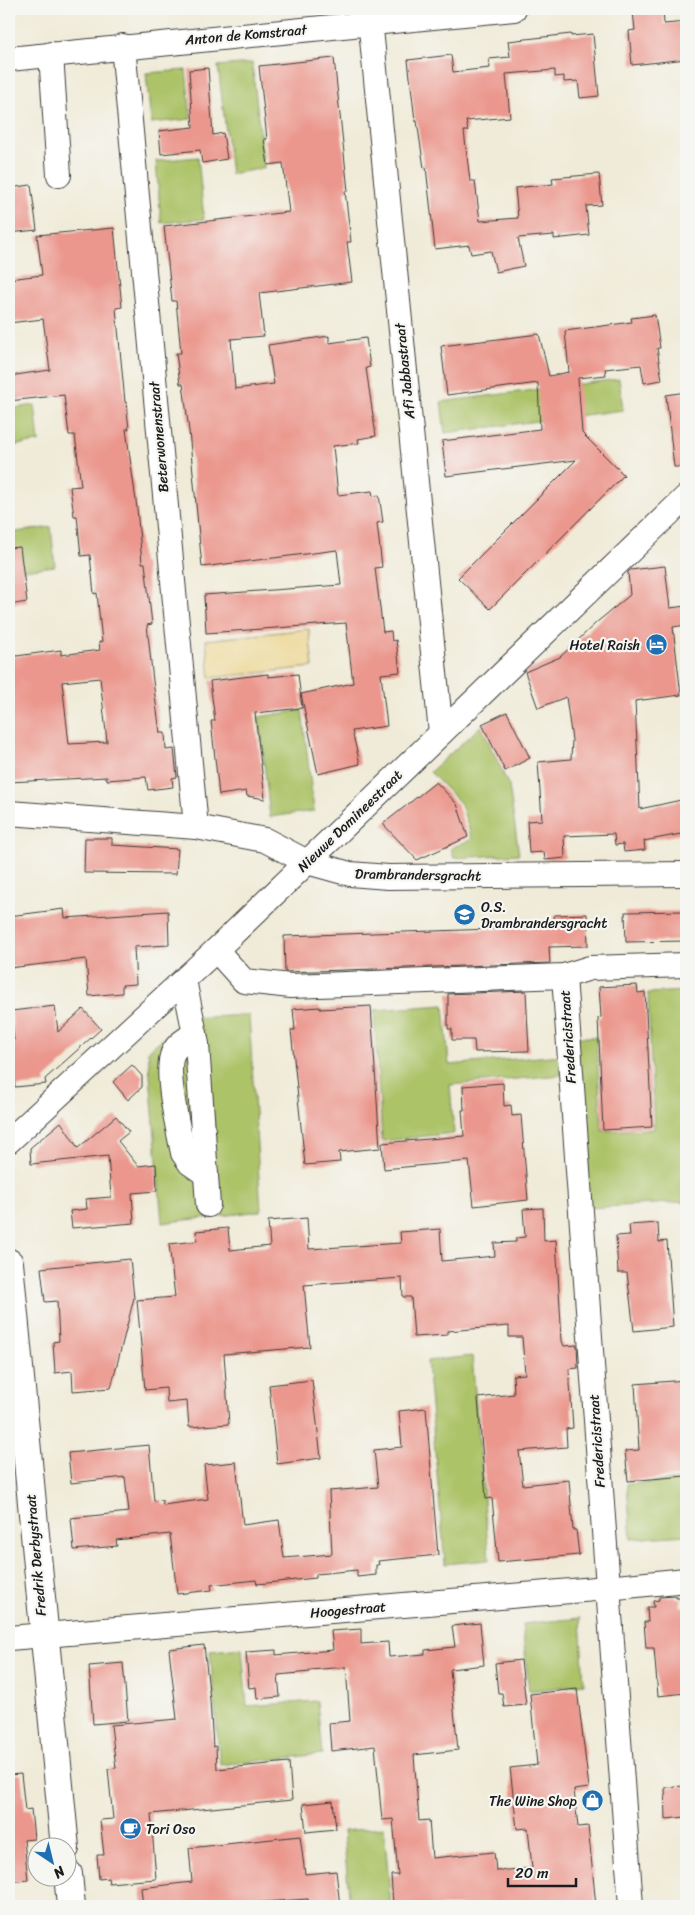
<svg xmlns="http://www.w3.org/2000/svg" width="695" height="1915" viewBox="0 0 695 1915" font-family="Sriracha,sans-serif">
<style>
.green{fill:#acc368;stroke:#647042}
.sand{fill:#eeda9e;stroke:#857b5d}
.building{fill:#eb978d;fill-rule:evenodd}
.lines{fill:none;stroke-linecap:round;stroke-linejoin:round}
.minor-casing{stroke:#3c3b38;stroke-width:26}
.major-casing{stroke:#3c3b38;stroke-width:30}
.minor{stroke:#fff;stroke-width:24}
.major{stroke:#fff;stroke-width:28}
.labels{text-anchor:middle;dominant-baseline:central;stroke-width:4.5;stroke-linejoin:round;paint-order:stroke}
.street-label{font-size:14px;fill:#1c1c1c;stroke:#f6f6f2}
.poi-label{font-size:14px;fill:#1c1c1c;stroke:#f6f6f2;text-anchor:end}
</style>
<rect width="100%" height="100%" fill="#f6f6f2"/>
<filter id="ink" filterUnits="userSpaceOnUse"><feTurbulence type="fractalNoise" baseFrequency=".02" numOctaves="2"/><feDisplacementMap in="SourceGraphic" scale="10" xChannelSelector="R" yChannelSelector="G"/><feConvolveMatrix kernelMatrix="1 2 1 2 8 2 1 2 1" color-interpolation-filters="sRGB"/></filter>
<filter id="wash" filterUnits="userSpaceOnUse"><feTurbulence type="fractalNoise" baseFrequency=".0096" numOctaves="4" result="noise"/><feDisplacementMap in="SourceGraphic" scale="20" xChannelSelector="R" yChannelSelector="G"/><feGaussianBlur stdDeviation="1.12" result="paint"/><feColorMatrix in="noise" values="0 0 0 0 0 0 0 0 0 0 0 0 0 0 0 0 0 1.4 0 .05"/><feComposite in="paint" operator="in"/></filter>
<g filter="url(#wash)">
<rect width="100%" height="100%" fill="#f0ebd8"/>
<!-- green -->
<g class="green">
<path d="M252,63L264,168L231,174L218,66Z"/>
<path d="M186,70L191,119L151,123L146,73Z"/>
<path d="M198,157L204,219L161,223L156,161Z"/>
<path d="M619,379L623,410L445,433L441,402Z"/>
<path d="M35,405L39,442L9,446V409Z"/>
<path d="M51,527L55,566L9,572V533Z"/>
<path d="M302,710L314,811L270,817L259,717Z"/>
<path d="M481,726L509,786L519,854L454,858L451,848L472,839L461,804L430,772Z"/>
<path d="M686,991V1202L589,1208L576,1037H596L602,1131L654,1129L648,993Z"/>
<path d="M444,1005L449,1065L561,1055V1075L450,1085L454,1133L382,1141L374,1010Z"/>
<path d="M249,1015L261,1211L162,1223L148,1051L186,1018Z"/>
<path d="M472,1356L489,1560L445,1564L427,1361Z"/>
<path d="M682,1480L686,1535L631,1539L627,1484Z"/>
<path d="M580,1618L584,1684L529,1691L522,1624Z"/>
<path d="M242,1648L247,1706L317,1701L322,1754L220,1765L210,1651Z"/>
<path d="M384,1827L391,1906H350L343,1831Z"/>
</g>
<!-- sand -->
<path class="sand" d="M309,629L313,667L210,678L206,640Z"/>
<g id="blocks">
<!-- building -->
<g class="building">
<path d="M663,9L664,24L686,22V59L632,65L629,31L635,30L633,12Z"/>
<path d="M571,34V36L593,34L599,96L580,98L578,81L564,82V76L555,77V70L506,74L510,117L466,121L468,131H464L470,181H475L480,221L518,218L515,188L553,184L552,178L599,174L602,205L586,206L589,235L554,239V235L518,238L524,266L496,272L491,251L471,254L469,245L435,249L426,167L424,168L417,121H415L408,60L451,55L453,72L490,68L489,59L510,57L508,41Z"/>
<path d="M334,58L348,191H345L351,242H347L352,282L259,293L264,336L231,339L235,389L274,384L268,345L329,336V343L366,338L370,367L366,368L376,436L358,439L359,443L333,446L338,495L372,491L373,496L379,495L383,522L377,523L382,567L375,568L383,632L391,631L392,641L396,640L400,672L381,674L387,726L352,731L360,764L318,774L301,694L353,683L346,623L206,633L204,595L341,585L337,550L202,567L189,431L183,384H180L176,353H181L176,301H172L164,226L289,212L283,163L268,165L264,139H267L259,66Z"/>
<path d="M208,68L213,135L223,133L227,159L202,163L200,150L161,154L159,131L193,127L189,70Z"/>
<path d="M31,185L37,230L9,233V188Z"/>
<path d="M114,228L122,307L116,308L125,402H126L129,429H126L137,508L142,563H145L152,624L147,625L153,681L160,733H165L166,750L174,749L177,777L172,778L173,787L148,790L146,777L107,780V777L9,782V657L61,650V655L100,650L99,642H102L97,593L94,594L90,555L81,556L77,516H74L70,487L81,486L75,435H69L64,395L9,401V376L50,370L43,319L9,323V279L42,275L37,235ZM100,678L107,742L69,744L62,682Z"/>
<path d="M655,315L660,348H657L662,380L644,383L641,365L605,369L606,375L578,378L582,433L624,475L490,609L458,578L576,460L446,476L442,441L540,429L538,383L447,395L441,346L539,334L549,376L569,372L565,331L632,322L631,318Z"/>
<path d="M686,392V467H674L666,395Z"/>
<path d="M20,547L27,602L9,605V548Z"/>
<path d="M665,566L670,608L686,606V625L673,627L681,695L635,701L640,809L681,800L686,833L644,841L645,850L624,852L623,844L615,845L614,834L564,836L565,858L545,860L544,852L529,853L527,821L542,820L538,762L571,759L572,740L566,697L538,708L525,672L560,657L597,622L630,595L628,572L630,570Z"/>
<path d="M268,674V677L298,674L302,708L255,713L265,799L247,796L246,791L219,795L211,721H215L210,681Z"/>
<path d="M507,712L530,758L505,771L482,724Z"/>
<path d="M436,782L457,804L468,837L417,860L383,824Z"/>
<path d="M85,838H112V845L178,849L176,874L84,873Z"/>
<path d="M64,909L65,918L168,911L169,945L134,947L136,984L122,985V993L89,996L86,959L9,968V916Z"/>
<path d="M686,911V941L626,942L625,912Z"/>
<path d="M587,914L588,946L549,947L550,963L285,972L284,936L554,927V915Z"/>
<path d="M637,985L638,993L645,992L652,1127L603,1130L598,1018L601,1017L599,987Z"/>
<path d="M526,991L529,1051L475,1052L474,1040H452V1029H448V994Z"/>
<path d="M55,1006L58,1032L83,1009L101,1029L45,1079L46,1084L15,1087L10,1040H14L11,1011Z"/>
<path d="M371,1006L380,1148L339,1152L340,1162L305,1165L291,1030H295L293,1009L320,1007V1009Z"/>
<path d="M132,1065L142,1076V1087L128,1100L113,1082Z"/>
<path d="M503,1083L504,1106L511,1105L512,1116L521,1115L528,1200L474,1206L469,1161L384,1169L382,1143L464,1136L462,1110H464L463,1086Z"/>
<path d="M116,1116L129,1132L118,1141L138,1166L156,1164L157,1191L132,1193L134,1223L72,1228L70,1211L87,1209L86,1199L111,1197L108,1156L31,1164L30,1148L61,1122L78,1148Z"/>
<path d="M543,1208L544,1241L556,1240L562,1341L564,1346L577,1345L578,1368L569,1369L573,1428L566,1429L567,1447L519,1451L523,1485L569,1480L573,1530H576L579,1555L498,1562L492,1498L486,1499L478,1398L514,1394L513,1375L525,1374L522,1337H509V1326L447,1331V1335L414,1337L411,1297H403L402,1278L304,1285L310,1347L224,1354L229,1424L189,1427L187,1401L167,1403L166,1388L145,1390L137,1300L175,1297L169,1244L197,1241L196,1231L228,1228L230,1250L270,1246L268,1221L307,1218L309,1249L401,1243L400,1232L440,1229L442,1261L495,1256L494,1243L516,1242V1238L525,1237L523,1209Z"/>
<path d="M658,1223L659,1242L667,1241L673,1327L634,1331L627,1273H618L616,1236L630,1235L629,1225Z"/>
<path d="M130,1259L134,1298L111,1388L73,1391L72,1371L55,1373L53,1342L59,1341L57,1301L45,1302L41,1268Z"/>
<path d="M312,1380L321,1458L277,1464L269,1385Z"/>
<path d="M686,1380V1476L628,1481L625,1451L639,1450L635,1384Z"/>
<path d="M426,1408L438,1555L378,1561L379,1565H376V1575L357,1577V1570L316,1574V1578L257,1584L256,1580L211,1585L212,1590L177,1594L170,1534L116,1540L117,1546L74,1550L71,1518L129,1512L125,1477L71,1483L68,1453L149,1445L154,1501L162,1500L163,1505L208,1499L204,1465L236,1462L243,1525L279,1520L284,1558L332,1554L329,1491L378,1487L374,1450L402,1447L399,1411Z"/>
<path d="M676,1596V1598H680L681,1607L686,1606V1693L658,1696L654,1648H646L644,1622H648L647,1607H654L653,1601L659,1600V1597Z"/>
<path d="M480,1623L484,1665L451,1669L450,1670L458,1750L414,1755L419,1821L429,1820L432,1858L494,1852L496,1871L532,1868L528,1828L517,1829L510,1768L537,1765L530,1694L577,1689L589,1788L574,1790L578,1827L588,1826L596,1906H393L391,1875H398L393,1819L382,1820L375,1746L331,1751L329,1723L350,1721L346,1667L310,1670V1672L278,1675L280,1697L257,1699L256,1687L249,1688L246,1652L276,1650V1655L333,1650L331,1631L361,1629V1644L388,1642L389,1657L425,1654V1650L455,1647L452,1626Z"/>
<path d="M204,1645L210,1700L213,1747L216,1746L217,1769L289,1762L292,1800L151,1814L156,1879L109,1883L108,1878L99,1879L97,1855H104L100,1820L113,1819L108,1769L116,1768L111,1725L177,1719L169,1649Z"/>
<path d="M521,1660L526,1705L504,1707L502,1693H498L495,1663Z"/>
<path d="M123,1663L128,1721L93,1724L89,1666Z"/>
<path d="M21,1774L25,1810L31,1809L34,1839L24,1840L28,1880L9,1882V1775Z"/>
<path d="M686,1786V1817L666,1819L665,1787Z"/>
<path d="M333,1801L336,1829L306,1832L303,1804Z"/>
<path d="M300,1836L305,1874L336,1871L340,1906H309L308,1899L209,1906H143L141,1888L192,1882L189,1848Z"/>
</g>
</g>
</g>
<g filter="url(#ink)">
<use href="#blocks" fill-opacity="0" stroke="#3c3b38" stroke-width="1"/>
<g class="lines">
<defs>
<g id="minor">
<path d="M369,9L441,733"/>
<path d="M123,46L196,827"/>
<path d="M51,54L59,175"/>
<path d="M9,59L514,9"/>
<path d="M9,813L196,827L265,840L307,862L350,874L388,877L686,874"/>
<path d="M216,950L244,981L291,986L564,976L590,968L686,965"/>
<path d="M564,976L631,1906"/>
<path d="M184,980L197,1044L208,1205"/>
<path d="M195,1034C187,1038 179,1043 174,1051C163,1068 179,1132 183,1153L190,1163L206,1174"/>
<path d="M9,1141L216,950L686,497"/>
<path d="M9,1638L607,1588L686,1580"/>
</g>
<g id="major">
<path d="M9,1263L65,1848"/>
<path d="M68,1874L71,1906"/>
</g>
</defs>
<!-- minor casing -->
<use href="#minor" class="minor-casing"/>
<!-- major casing -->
<use href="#major" class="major-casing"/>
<!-- minor -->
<use href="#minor" class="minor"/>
<!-- major -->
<use href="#major" class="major"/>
</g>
</g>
<!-- icons -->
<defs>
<symbol id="hotel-disc" viewBox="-11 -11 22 22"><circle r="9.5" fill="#1f6fb2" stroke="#f6f6f2"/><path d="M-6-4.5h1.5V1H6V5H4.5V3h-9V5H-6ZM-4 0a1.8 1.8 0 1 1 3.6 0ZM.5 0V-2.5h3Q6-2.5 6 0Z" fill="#fff"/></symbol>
<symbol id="school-disc" viewBox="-11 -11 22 22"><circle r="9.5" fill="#1f6fb2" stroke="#f6f6f2"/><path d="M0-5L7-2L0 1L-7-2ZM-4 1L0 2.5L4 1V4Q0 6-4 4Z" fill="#fff"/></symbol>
<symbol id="shop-disc" viewBox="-11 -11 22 22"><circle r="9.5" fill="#1f6fb2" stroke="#f6f6f2"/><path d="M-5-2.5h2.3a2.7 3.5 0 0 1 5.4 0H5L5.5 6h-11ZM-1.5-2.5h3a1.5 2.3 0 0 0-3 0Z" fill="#fff"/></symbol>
<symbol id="cafe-disc" viewBox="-11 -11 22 22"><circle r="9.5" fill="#1f6fb2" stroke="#f6f6f2"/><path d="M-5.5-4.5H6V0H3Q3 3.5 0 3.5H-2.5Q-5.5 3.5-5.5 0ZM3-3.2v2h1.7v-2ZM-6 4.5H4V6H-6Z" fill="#fff"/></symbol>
</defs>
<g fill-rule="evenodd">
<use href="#hotel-disc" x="644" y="632" width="25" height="25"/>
<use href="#school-disc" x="452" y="902" width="25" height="25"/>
<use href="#shop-disc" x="580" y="1788" width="25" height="25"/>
<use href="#cafe-disc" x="118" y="1816" width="25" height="25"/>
</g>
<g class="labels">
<!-- street labels -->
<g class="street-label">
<text transform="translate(246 35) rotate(-5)">Anton de Komstraat</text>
<text transform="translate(405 371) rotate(-96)">Afi Jabbastraat</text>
<text transform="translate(159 437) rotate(-95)">Beterwonenstraat</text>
<text transform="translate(350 821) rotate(-44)">Nieuwe Domineestraat</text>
<text transform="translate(418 875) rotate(1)">Drambrandersgracht</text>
<text transform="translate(568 1037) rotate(-94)">Fredericistraat</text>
<text transform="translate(597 1441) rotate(-94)">Fredericistraat</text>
<text transform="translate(36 1555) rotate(-95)">Fredrik Derbystraat</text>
<text transform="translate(348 1610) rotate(-5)">Hoogestraat</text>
</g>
<!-- poi labels -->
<g class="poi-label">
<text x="640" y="645">Hotel Raish</text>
<text x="481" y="907" text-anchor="start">O.S.<tspan x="481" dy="16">Drambrandersgracht</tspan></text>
<text x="577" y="1801">The Wine Shop</text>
<text x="146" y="1829" text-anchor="start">Tori Oso</text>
</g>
</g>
<!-- margin -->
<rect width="695" height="1915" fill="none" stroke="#f6f6f2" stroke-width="30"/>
<!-- north arrow -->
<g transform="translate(52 1862) rotate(145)"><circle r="24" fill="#f6f6f2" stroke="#9f9f9c"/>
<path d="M0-4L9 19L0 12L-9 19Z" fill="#1f6fb2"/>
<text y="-8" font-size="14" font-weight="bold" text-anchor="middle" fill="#1c1c1c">N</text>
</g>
<!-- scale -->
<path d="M508 1878v8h68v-8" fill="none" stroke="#1c1c1c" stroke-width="2.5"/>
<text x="515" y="1878" font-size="15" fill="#1c1c1c" stroke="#f6f6f2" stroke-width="4" paint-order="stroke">20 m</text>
</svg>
